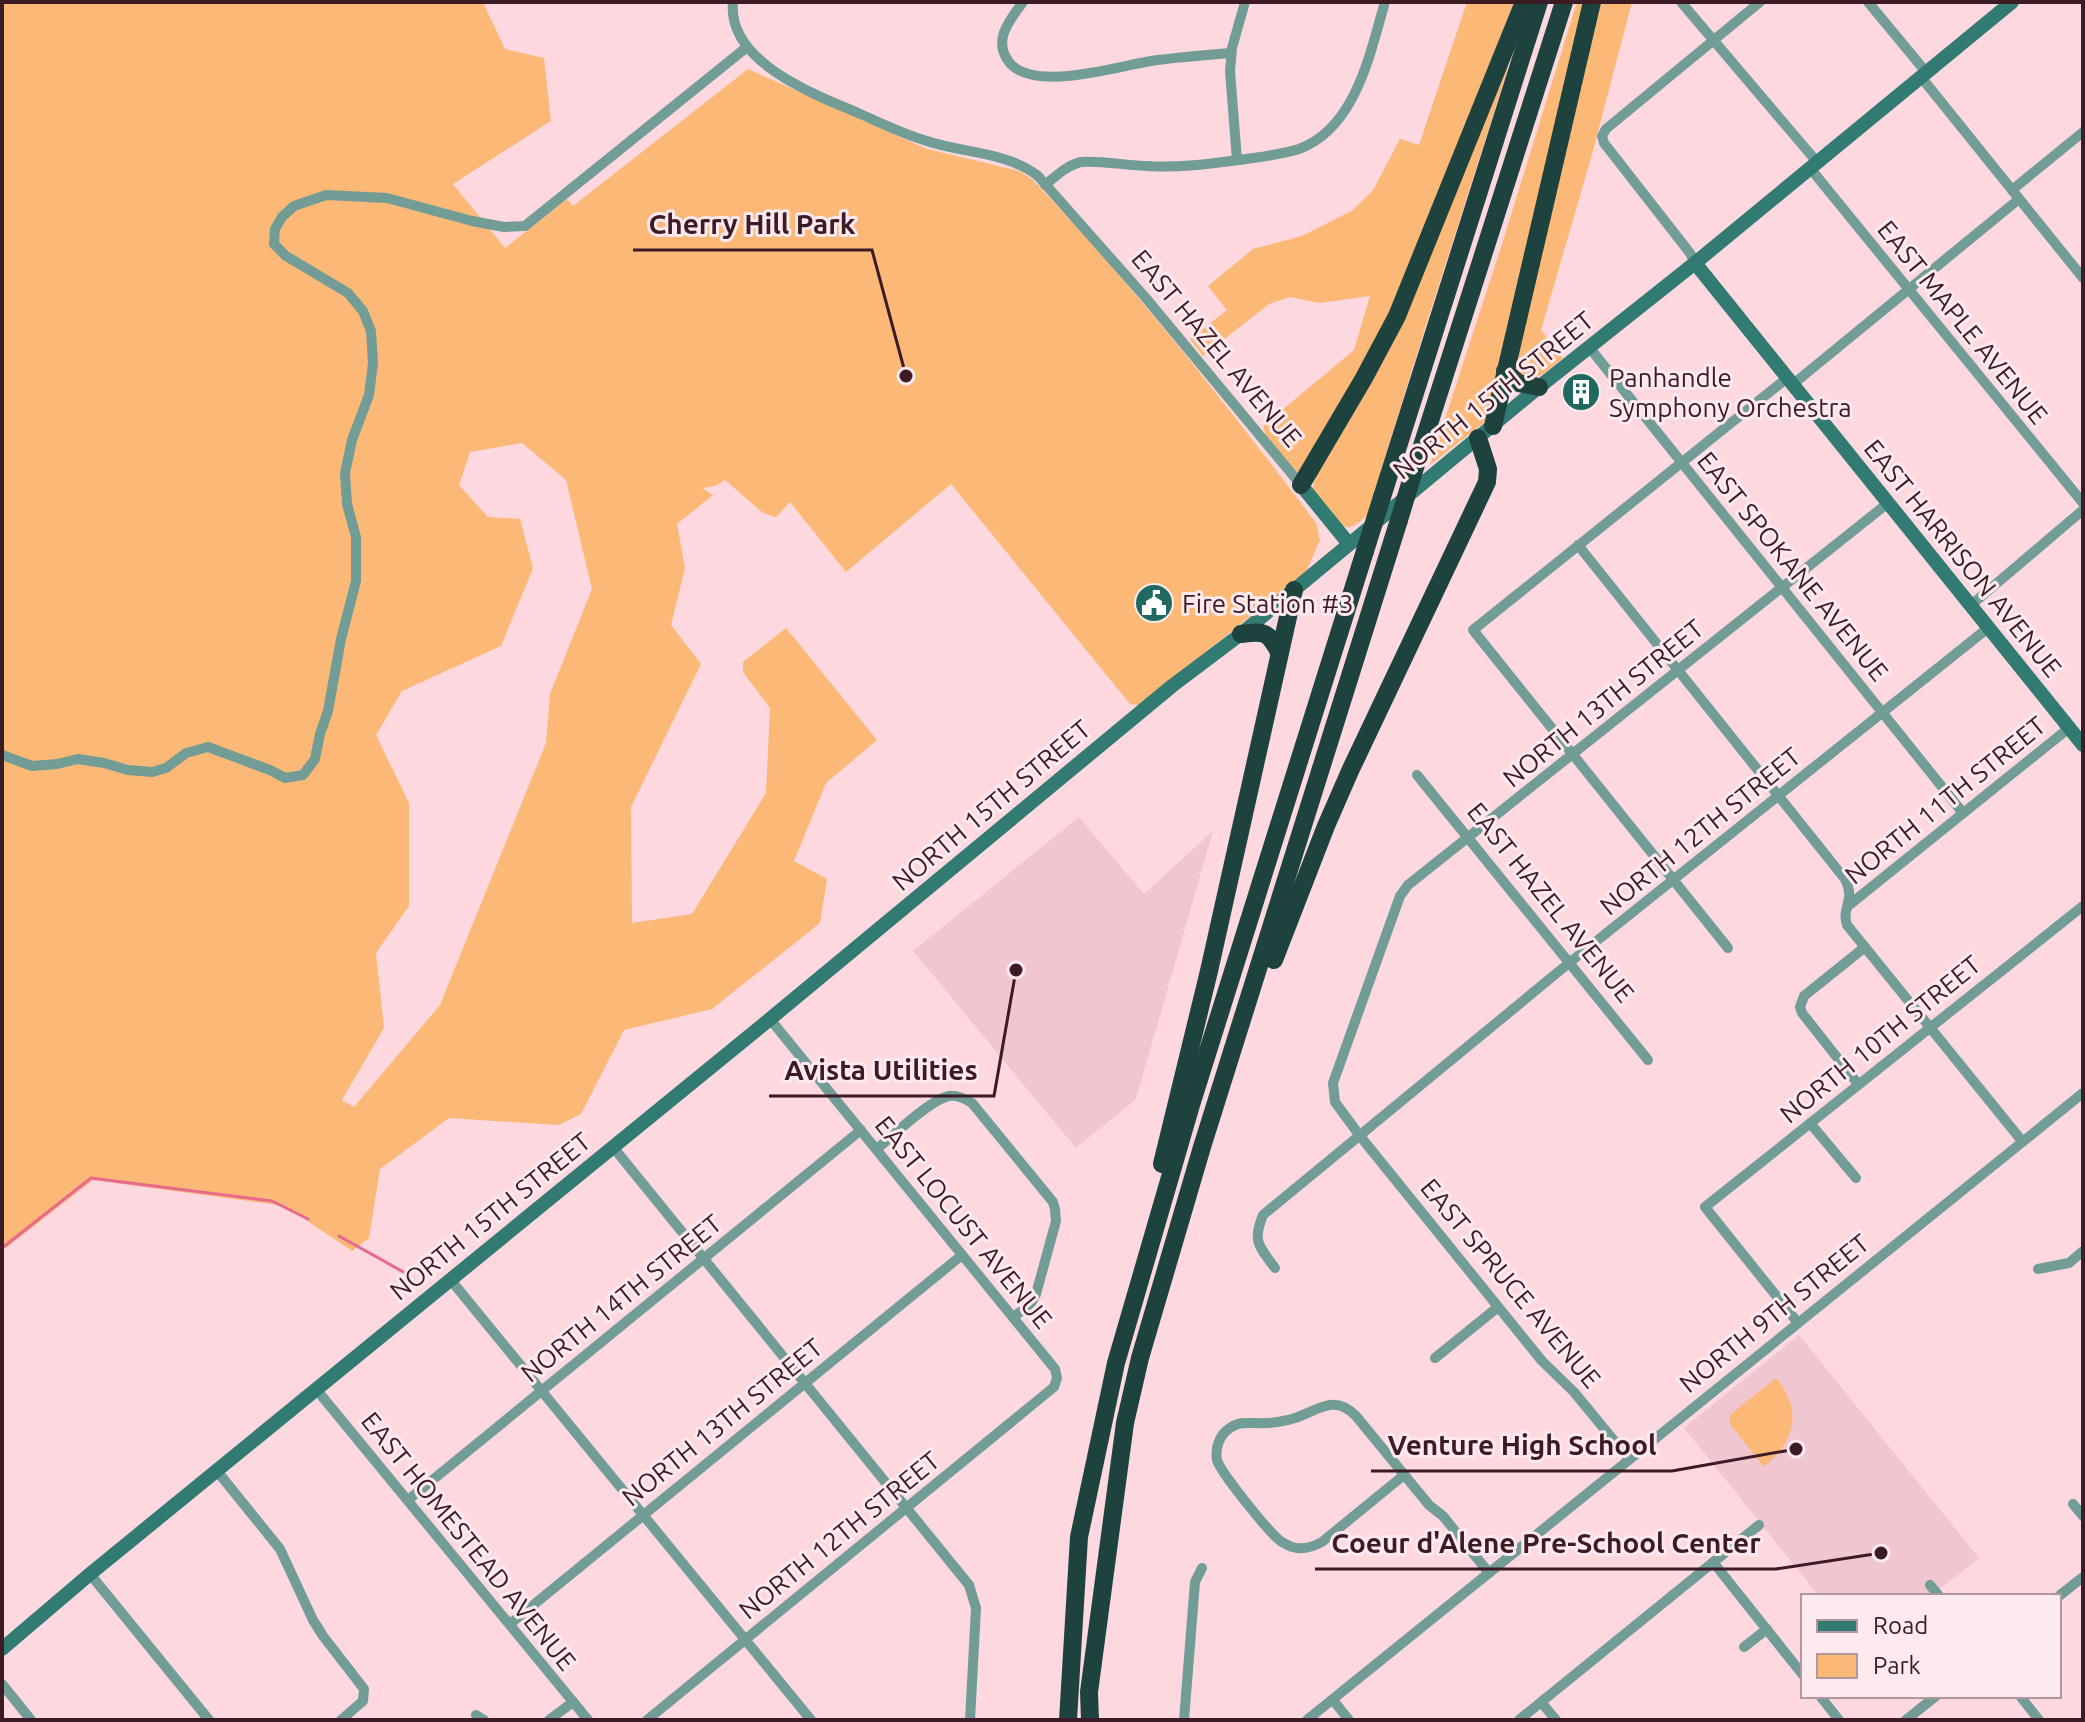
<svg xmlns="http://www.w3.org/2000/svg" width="2085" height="1722" viewBox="0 0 2085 1722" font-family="Ubuntu,sans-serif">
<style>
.built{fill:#f0c7d0}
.green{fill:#fcb876;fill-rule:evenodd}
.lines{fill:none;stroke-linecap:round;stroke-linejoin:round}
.stream{stroke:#e7698c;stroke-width:3}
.street{stroke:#719d96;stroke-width:10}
.secondary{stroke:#327b72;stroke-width:14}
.highway{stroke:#1e433e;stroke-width:18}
.highway-bridge{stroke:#1e433e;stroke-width:18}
.labels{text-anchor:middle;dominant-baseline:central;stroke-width:6;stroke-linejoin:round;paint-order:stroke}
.street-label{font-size:26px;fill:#3c1b24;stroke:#feeaee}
.poi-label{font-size:26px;fill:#3c1b24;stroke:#feeaee;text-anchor:start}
.leader{fill:none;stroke:#3c1b24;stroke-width:3}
.callout-dot{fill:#3c1b24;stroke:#feeaee;stroke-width:3}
.callout-label{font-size:28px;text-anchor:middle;font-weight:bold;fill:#3c1b24;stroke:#feeaee;stroke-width:6;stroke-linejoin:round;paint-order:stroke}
</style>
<rect width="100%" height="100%" fill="#fdd8df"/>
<!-- built -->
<g class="built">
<path d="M1079,817L1144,894L1213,831L1136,1099L1076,1148L913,951Z"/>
<path d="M1799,1335L1979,1558L1931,1596H1819L1684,1428Z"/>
</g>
<!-- green -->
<g class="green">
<path d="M2,2H483L505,49L544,58L551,121L453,184L505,248L567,199L573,206L748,69L927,149L1019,171L1032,179C1135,287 1226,404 1316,523L1320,540L1306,572L1139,705L1130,704L951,484L846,572L790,502L776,517L763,513L725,480L715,486L702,488L713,495L677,524L685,568L671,625L701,664L631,807L632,923L692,914L766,793L770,708L743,672V662L786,628L877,740L826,783L794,861L827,879L820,923L712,1009L624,1030L581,1114L559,1125L449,1118L380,1169L369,1238L352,1251L285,1206L93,1180L2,1251ZM522,443L566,480L592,589L550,694L546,743L440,1005L354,1107L342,1100L384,1028L376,953L409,906V803L376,735L402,691L501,646L533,568L520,519L488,517L459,485L470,452Z"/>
<path d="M1467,2H1514L1409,275L1367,360L1303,473L1297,474L1266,436L1263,426L1354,350L1370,296L1320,303L1290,297L1269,304L1203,356L1190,339L1227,310L1208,286L1253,249L1302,236L1353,210L1373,190L1400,139L1419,145Z"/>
<path d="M1577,2H1586L1487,420L1430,465L1503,241Z"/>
<path d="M1597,2H1632L1591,158L1541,330L1563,358L1543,374L1530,380L1516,374L1514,361Z"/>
<path d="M1508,61L1507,72L1426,325L1367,515C1363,519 1356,526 1350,527C1337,530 1319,499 1312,490L1317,471Z"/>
<path d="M1776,1378C1803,1411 1795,1441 1764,1467L1729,1423L1731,1414Z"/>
</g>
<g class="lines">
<!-- stream -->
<g class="stream">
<path d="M339,1236L407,1274"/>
<path d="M2,1248L91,1178L272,1201L308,1219"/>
</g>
<!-- street -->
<g class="street">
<path d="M733,2C727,62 814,94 858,113C881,123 903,134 927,141C962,153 1008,152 1038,176L1145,297L1301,485"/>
<path d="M1023,2C1010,20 992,40 1009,62C1033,93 1118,66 1151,61C1178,57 1205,55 1231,53"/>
<path d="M1681,2L1817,162"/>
<path d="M1868,2L1926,72"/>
<path d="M1921,77L2083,278"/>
<path d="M1237,160L1230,71L1232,48L1245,2"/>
<path d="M1810,168L2083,503"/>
<path d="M1045,185C1055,177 1067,165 1081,162C1097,160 1130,166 1148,166C1178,168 1209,164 1239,160C1259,157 1280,155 1299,149C1356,128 1370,53 1385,2"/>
<path d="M2012,190L2083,132"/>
<path d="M1695,263L1690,253L1604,143L1602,136L1606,129L1760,2"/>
<path d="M1589,347L1963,813"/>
<path d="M1792,385L2019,199"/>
<path d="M1578,545L1845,879C1856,901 1841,907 1847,925L2022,1141"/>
<path d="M1970,606L2083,510"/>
<path d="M2,755L32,766L57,764L78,759L104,763L128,770L152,772L166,768L186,753L208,747L270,770L285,778L303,775L315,759L320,734L328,711L341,639L356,581V537L347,504L345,473L352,440L369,395L373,363L371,331L363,311L348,293L286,256L274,244L275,229L282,217L294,206L326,195L387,198L472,221L504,227L525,226L747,47"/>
<path d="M1417,775L1648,1060"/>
<path d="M1848,906L2069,728"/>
<path d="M1728,948L1473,630L1787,378"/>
<path d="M1858,1084L1802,1013L1800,1007L1804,996L1865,947"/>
<path d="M1810,1123L1856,1178"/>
<path d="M613,1147L969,1585L976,1608L970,1720"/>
<path d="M877,1149C892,1136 931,1099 949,1096C958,1095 965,1099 972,1103L1053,1202L1055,1209L1056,1221L1036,1294L1030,1305L1013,1317"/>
<path d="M1275,1268C1259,1246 1252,1242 1263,1215L1569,963L1988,628"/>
<path d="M2038,1269L2069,1263L2083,1251"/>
<path d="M450,1279L811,1720"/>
<path d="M1798,1323L1705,1207L2083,906"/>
<path d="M1435,1358L1498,1307"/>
<path d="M316,1389L588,1720"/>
<path d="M1629,1459L1574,1392L1542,1361L1360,1136L1335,1102L1333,1083L1400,896L1408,885L1888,503"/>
<path d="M217,1471L280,1549L313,1620L323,1636L364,1689L363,1701L341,1720"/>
<path d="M1404,1475L1322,1542C1313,1547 1303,1550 1292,1547C1287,1545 1281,1542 1277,1538C1266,1528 1220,1472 1217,1460C1215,1448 1219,1435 1230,1428C1241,1420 1252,1424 1265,1423C1275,1423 1285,1421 1295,1418C1319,1410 1334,1394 1356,1416L1429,1505L1443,1516L1489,1573"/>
<path d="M408,1500L861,1130"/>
<path d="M2073,1504L2083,1516"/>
<path d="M1713,1562L1803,1675"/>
<path d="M90,1574L209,1720"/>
<path d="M1930,1585L1939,1596"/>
<path d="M2059,1596L2083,1577"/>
<path d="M510,1624L962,1255"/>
<path d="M1744,1647L1767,1629"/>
<path d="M2,1684L31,1720"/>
<path d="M1820,1696L1839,1720"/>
<path d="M2020,1696L2039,1720"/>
<path d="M1333,1700L1349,1720"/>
<path d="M1541,1702L1556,1720"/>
<path d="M476,1715L484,1720"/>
<path d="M549,1720L573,1702"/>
<path d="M647,1720L1054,1387L1057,1378L1055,1369L770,1019"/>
<path d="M1184,1720L1195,1582L1202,1568"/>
<path d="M1307,1720L2083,1093"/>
<path d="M1519,1720L1759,1525"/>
<path d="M1906,1720L1936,1696"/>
</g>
<!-- secondary -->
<g class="secondary">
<path d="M1695,263L2083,745"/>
<path d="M1301,485L1349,544"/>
<path d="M2,1649L90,1574L770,1019L1172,686L1241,634L1539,387L1695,263L2012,2"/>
</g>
<!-- highway -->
<g class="highway">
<path d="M1505,371L1518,383L1539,387"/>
<path d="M1493,426L1592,2"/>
<path d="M1413,474L1564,2"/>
<path d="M1301,485L1364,378L1397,316L1524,2"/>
<path d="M1382,497L1539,2"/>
<path d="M1241,634C1264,631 1268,631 1279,652"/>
<path d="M1274,960L1326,826L1350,771L1487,482L1488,469L1478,438"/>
<path d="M1162,1164L1209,971L1294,590"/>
<path d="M1068,1720L1079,1537L1116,1363L1191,1105L1365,551"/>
<path d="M1090,1720L1089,1692L1125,1423L1140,1358L1202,1147L1399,520"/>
</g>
<!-- highway-bridge -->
<g class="highway-bridge">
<path d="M1399,520L1413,474"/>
<path d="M1365,551L1382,497"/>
</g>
</g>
<!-- icons -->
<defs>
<symbol id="building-disc" viewBox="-11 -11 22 22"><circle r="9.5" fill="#206961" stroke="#feeaee"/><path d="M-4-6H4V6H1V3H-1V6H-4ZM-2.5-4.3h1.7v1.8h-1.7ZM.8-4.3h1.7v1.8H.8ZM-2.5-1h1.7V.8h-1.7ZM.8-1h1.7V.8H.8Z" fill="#fff"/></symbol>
<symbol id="civic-disc" viewBox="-11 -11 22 22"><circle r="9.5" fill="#206961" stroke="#feeaee"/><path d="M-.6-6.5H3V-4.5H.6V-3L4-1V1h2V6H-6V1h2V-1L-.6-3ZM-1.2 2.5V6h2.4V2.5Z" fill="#fff"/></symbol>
</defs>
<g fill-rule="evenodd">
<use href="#building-disc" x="1559" y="370" width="44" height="44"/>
<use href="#civic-disc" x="1132" y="581" width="44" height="44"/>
</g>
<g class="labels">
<!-- street labels -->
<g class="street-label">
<text transform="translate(1963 322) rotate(51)">EAST MAPLE AVENUE</text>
<text transform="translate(1217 348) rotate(50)">EAST HAZEL AVENUE</text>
<text transform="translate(1493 395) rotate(-39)">NORTH 15TH STREET</text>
<text transform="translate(1963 558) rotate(51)">EAST HARRISON AVENUE</text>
<text transform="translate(1793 566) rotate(51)">EAST SPOKANE AVENUE</text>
<text transform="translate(1603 703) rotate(-39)">NORTH 13TH STREET</text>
<text transform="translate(1945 800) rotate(-39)">NORTH 11TH STREET</text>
<text transform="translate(991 805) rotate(-40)">NORTH 15TH STREET</text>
<text transform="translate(1700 831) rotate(-39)">NORTH 12TH STREET</text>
<text transform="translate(1551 902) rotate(51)">EAST HAZEL AVENUE</text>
<text transform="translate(1880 1039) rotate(-39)">NORTH 10TH STREET</text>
<text transform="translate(490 1216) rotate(-39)">NORTH 15TH STREET</text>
<text transform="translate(964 1222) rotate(51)">EAST LOCUST AVENUE</text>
<text transform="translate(1511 1283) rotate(50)">EAST SPRUCE AVENUE</text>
<text transform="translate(621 1298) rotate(-39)">NORTH 14TH STREET</text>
<text transform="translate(1774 1313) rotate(-39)">NORTH 9TH STREET</text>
<text transform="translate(722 1422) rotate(-39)">NORTH 13TH STREET</text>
<text transform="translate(839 1535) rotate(-39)">NORTH 12TH STREET</text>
<text transform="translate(469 1541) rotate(51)">EAST HOMESTEAD AVENUE</text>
</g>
<!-- poi labels -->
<g class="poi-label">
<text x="1609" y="377">Panhandle<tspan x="1609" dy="30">Symphony Orchestra</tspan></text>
<text x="1182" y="603">Fire Station #3</text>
</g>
</g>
<!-- callouts -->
<path class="leader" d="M906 376L872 250H633M1016 970L994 1096H769M1796 1449L1672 1471H1371M1881 1553L1776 1569H1315"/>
<g class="callout-dot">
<circle cx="906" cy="376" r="8"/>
<circle cx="1016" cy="970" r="8"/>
<circle cx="1796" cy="1449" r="8"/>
<circle cx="1881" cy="1553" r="8"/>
</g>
<g class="callout-label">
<text x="752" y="234">Cherry Hill Park</text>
<text x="881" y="1080">Avista Utilities</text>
<text x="1522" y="1455">Venture High School</text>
<text x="1546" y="1553">Coeur d'Alene Pre-School Center</text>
</g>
<!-- border -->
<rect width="2085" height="1722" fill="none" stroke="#3c1b24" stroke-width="8"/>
<!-- legend -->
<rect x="1801" y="1594" width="260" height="104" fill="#feeaee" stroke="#b0979d" stroke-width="2"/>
<rect x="1817" y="1620" width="40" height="12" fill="#327b72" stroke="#b0979d" stroke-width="2"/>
<text x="1873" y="1634" font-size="24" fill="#3c1b24">Road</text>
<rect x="1817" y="1654" width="40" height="24" fill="#fcb876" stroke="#b0979d" stroke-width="2"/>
<text x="1873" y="1674" font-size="24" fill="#3c1b24">Park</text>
</svg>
